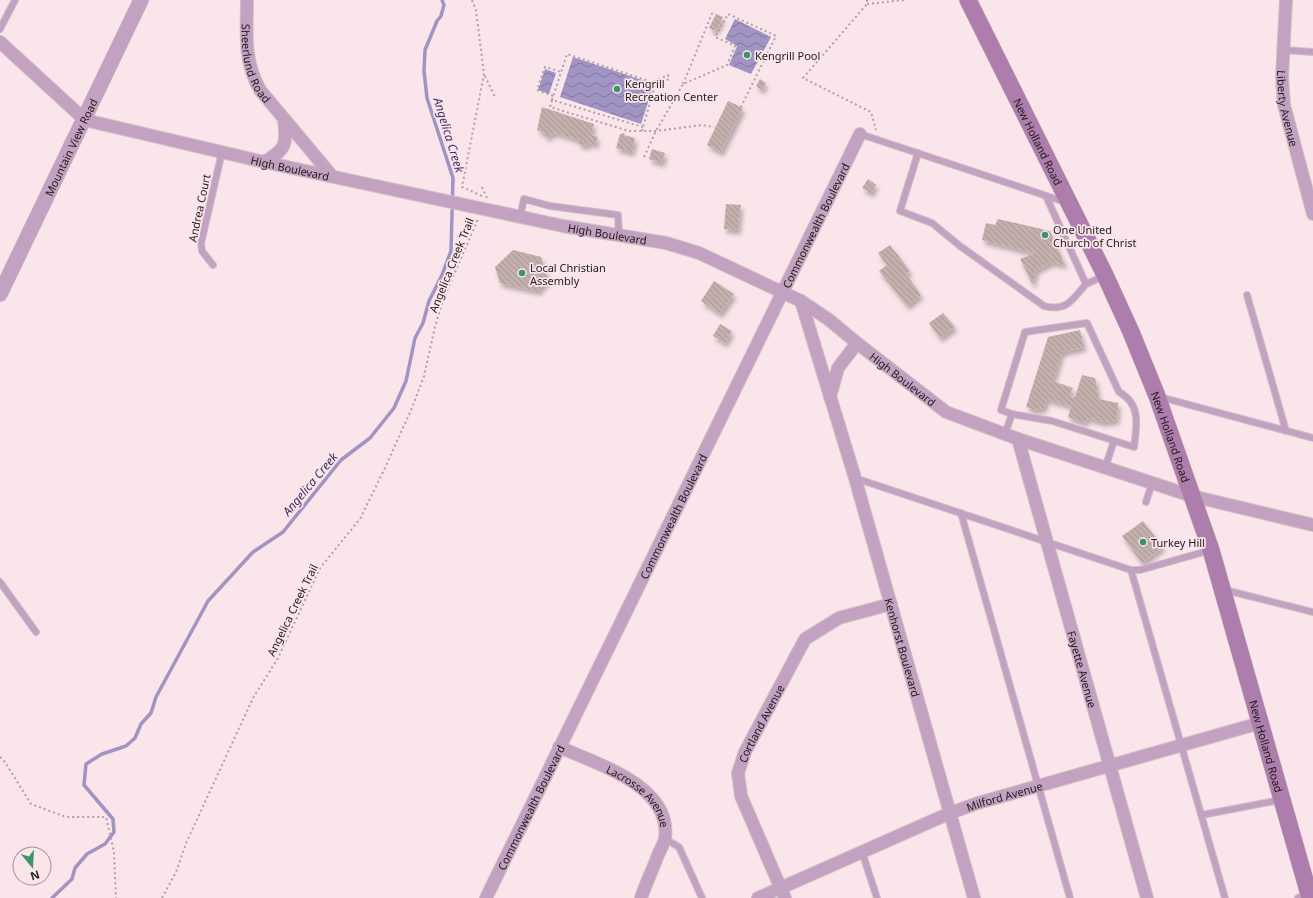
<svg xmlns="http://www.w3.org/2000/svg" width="1313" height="898" viewBox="0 0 1313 898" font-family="'Noto Sans',sans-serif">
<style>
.water{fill:url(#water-waves)}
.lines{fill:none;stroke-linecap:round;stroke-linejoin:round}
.stream{stroke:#a094c3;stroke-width:3.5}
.building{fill:url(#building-back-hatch);filter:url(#shadow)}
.service-casing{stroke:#d2c0c5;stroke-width:8}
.minor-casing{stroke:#d2c0c5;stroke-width:14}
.tertiary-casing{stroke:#d2c0c5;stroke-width:16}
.secondary-casing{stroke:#d2c0c5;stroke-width:18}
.path{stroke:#afa0a4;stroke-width:2;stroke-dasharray:2 3;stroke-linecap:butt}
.service{stroke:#c3a1c1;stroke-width:6}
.minor{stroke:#c3a1c1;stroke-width:12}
.tertiary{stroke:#c3a1c1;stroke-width:15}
.secondary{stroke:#ad7dab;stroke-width:17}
.poi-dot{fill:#3b9368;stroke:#f9e5ea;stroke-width:1.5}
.labels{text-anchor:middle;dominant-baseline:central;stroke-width:3.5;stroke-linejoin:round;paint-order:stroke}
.poi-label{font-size:11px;fill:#20191b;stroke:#f9e5ea;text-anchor:start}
.street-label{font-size:11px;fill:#20191b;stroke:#f9e5ea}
.water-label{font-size:12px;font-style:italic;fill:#402c67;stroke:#f9e5ea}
</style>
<defs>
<pattern id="water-waves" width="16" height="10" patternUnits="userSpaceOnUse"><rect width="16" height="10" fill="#a094c3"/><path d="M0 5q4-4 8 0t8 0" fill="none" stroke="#82789e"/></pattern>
<pattern id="building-back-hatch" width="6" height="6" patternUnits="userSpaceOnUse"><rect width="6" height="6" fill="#c3b0ac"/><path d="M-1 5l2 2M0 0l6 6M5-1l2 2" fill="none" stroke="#a79793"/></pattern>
<filter id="shadow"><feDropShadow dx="2.5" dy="4.5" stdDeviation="2" flood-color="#0004"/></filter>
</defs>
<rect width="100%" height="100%" fill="#f9e5ea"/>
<!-- water -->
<g class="water">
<path d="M735,19L771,37L751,74L729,65L737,46L725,39Z"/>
<path d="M573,57L654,84L641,124L560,97Z"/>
<path d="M545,69L556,73L549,94L538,90Z"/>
</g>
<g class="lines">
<!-- stream -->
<path class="stream" d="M52,898L72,879L75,868L87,854L105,844L114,832L113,819L84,785L86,764L102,754L126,746L135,738L141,724L151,713L156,697L208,601L253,552L283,532L341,460L370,438L394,408L406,381L415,338L423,323L429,301L442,275L451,251L453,178L427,98L424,71L425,50L437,21L441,16L444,5L442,0"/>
</g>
<!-- building -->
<g class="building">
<path d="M716,14L723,17L716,31L709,28Z"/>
<path d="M760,79L766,83L762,90L756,86Z"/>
<path d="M728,101L743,108L721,152L707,145Z"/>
<path d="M542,107L594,124L591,135L598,137L595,145L588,142L587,146L578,144L579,140L554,132L553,135L549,134L548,138L544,136L545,133L537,130Z"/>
<path d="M620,134L635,138L632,152L616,148Z"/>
<path d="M652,149L665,153L662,163L649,159Z"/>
<path d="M868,179L876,185L871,193L862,188Z"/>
<path d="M726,204L741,205L738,230L724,229Z"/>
<path d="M998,219L1050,231L1065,265L1052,262L1036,270L1033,285L1020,259L1035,253L982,240L986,223L995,225Z"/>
<path d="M890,245L910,271L906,274L921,295L907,306L879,271L887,265L878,253Z"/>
<path d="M513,250L541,257L548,280L538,291L500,283L495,267Z"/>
<path d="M714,281L734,294L720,314L701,301Z"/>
<path d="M943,313L955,327L940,338L929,323Z"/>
<path d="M720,324L732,331L725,343L713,336Z"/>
<path d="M1080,330L1084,347L1062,352L1053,381L1073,388L1070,394L1072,398L1075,397L1082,375L1095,378L1099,399L1118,403L1117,420L1103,422L1087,418L1085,423L1068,417L1071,406L1047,399L1044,408L1035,410L1026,407L1048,337Z"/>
<path d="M1143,521L1163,547L1142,563L1122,536Z"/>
</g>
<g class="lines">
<defs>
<g id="service">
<path d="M0,29L15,0"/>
<path d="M1283,50L1313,52"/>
<path d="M860,134L1065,202"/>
<path d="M918,153L900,211L932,223L960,246L1044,306C1067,312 1073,299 1086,284"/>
<path d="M1046,196L1086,284L1104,276"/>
<path d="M520,217L524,199L550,206L618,215L619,236"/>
<path d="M213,265L202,251L201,243L222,152"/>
<path d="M1247,295L1286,431"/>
<path d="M1087,323L1119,392C1141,404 1137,425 1134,447L1052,421L1012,414L1001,410L1025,332Z"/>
<path d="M1160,397L1313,438"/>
<path d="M1005,434L1012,414"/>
<path d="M1105,468L1114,441"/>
<path d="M855,478L1131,570L1225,898"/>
<path d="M1146,502L1152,483"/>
<path d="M961,513L1070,898"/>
<path d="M1131,570H1140L1211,550"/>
<path d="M0,582L36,632"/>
<path d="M1225,590L1313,612"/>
<path d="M1202,815L1280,800"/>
<path d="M665,839L679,847L702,898"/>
<path d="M862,852L877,898"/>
<path d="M1298,898L1308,894"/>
</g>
<g id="minor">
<path id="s1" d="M247,0C247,33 243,60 260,90L332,176"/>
<path id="s2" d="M1286,0L1282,77L1284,105L1313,214"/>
<path id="s3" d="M0,42L85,120L264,162L563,226L666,243L699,253L801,301L828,319L857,343L946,412L1018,439L1192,496L1313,525"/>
<path d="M264,162C287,149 287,144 284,119"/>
<path id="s4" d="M801,301L855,478L974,898"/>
<path d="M830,397L838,368L857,343"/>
<path id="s5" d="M1018,439L1147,898"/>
<path id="s6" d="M559,747C597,764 672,786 665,838C664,844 660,850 658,855C653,869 646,883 641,898"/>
<path id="s7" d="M486,898L860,134"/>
<path id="s8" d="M758,898L950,813L978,803L1260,723"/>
<path id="s9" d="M785,898L741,796L738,773L745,752L805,639L839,618L891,604"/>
</g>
<g id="tertiary">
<path id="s10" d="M0,294L141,0"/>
</g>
<g id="secondary">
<path id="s11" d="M968,0L1105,275L1131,332L1157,396L1211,550L1310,898"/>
</g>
</defs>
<!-- service casing -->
<use href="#service" class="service-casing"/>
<!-- minor casing -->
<use href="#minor" class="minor-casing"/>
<!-- tertiary casing -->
<use href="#tertiary" class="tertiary-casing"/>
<!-- secondary casing -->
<use href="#secondary" class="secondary-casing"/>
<!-- path -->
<g class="path">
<path d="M472,0L476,10L484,74L462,187L482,196"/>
<path d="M867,0V4L803,78L871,112L876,130"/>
<path d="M867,4L904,0"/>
<path d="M485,76L495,97"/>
<path d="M683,84L713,11"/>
<path d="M553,96L537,90L545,67L561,72"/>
<path d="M552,100L550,107L629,131H656L702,125L714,127"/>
<path d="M642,131L643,127L655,86L669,79L668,75L652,82L567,54L552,100L643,127"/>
<path d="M623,135L625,130"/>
<path d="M644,157L656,131L683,84L727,65L735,46L715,37L728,14L776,36L741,107"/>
<path d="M482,187L487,198"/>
<path d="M0,757L5,762L31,804L66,817H106L114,852L116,898"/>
<path d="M162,898L176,872L187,841L253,698L278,658L320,568L360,519L384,470L412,408L424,376L435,327L443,300L478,219"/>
</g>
<!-- service -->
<use href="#service" class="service"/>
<!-- minor -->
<use href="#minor" class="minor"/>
<!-- tertiary -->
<use href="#tertiary" class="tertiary"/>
<!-- secondary -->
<use href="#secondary" class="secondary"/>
</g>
<!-- markers -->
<g class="poi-dot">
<circle cx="747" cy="55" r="4"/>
<circle cx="617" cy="89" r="4"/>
<circle cx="1045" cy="235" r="4"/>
<circle cx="522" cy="273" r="4"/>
<circle cx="1143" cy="542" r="4"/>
</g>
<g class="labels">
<!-- poi labels -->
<g class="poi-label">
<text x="755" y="55">Kengrill Pool</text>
<text x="625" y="83">Kengrill<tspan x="625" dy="13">Recreation Center</tspan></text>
<text x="1053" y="229">One United<tspan x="1053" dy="13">Church of Christ</tspan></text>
<text x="530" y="267">Local Christian<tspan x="530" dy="13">Assembly</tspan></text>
<text x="1151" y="542">Turkey Hill</text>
</g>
<!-- street labels -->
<g class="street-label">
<text stroke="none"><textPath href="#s1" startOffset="65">Sheerlund Road</textPath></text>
<text stroke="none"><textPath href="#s2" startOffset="109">Liberty Avenue</textPath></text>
<text stroke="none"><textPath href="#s11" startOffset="158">New Holland Road</textPath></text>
<text stroke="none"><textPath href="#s10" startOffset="163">Mountain View Road</textPath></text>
<text stroke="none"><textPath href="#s3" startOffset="326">High Boulevard</textPath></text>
<text transform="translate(199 208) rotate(-78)">Andrea Court</text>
<text stroke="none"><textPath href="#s7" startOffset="749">Commonwealth Boulevard</textPath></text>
<text stroke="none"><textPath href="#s3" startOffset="650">High Boulevard</textPath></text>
<text transform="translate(451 265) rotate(-68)">Angelica Creek Trail</text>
<text stroke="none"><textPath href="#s3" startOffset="985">High Boulevard</textPath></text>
<text stroke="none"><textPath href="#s11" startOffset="482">New Holland Road</textPath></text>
<text stroke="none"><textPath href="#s7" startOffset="425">Commonwealth Boulevard</textPath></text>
<text transform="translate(292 610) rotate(-64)">Angelica Creek Trail</text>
<text stroke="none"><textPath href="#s4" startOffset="361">Kenhorst Boulevard</textPath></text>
<text stroke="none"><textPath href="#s5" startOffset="239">Fayette Avenue</textPath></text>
<text stroke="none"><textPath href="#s9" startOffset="189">Cortland Avenue</textPath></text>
<text stroke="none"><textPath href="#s11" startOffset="806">New Holland Road</textPath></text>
<text stroke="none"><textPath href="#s8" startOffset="267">Milford Avenue</textPath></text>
<text stroke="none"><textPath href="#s6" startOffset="96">Lacrosse Avenue</textPath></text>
<text stroke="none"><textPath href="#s7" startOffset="101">Commonwealth Boulevard</textPath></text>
</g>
<!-- water labels -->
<g class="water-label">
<text transform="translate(449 135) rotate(73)">Angelica Creek</text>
<text transform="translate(310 484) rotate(-50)">Angelica Creek</text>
</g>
</g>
<!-- north arrow -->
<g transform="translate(32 866) rotate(162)"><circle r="19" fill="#f9e5ea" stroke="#a29397"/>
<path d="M0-3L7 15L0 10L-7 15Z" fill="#3b9368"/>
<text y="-6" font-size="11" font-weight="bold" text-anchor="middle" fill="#20191b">N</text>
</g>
</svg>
